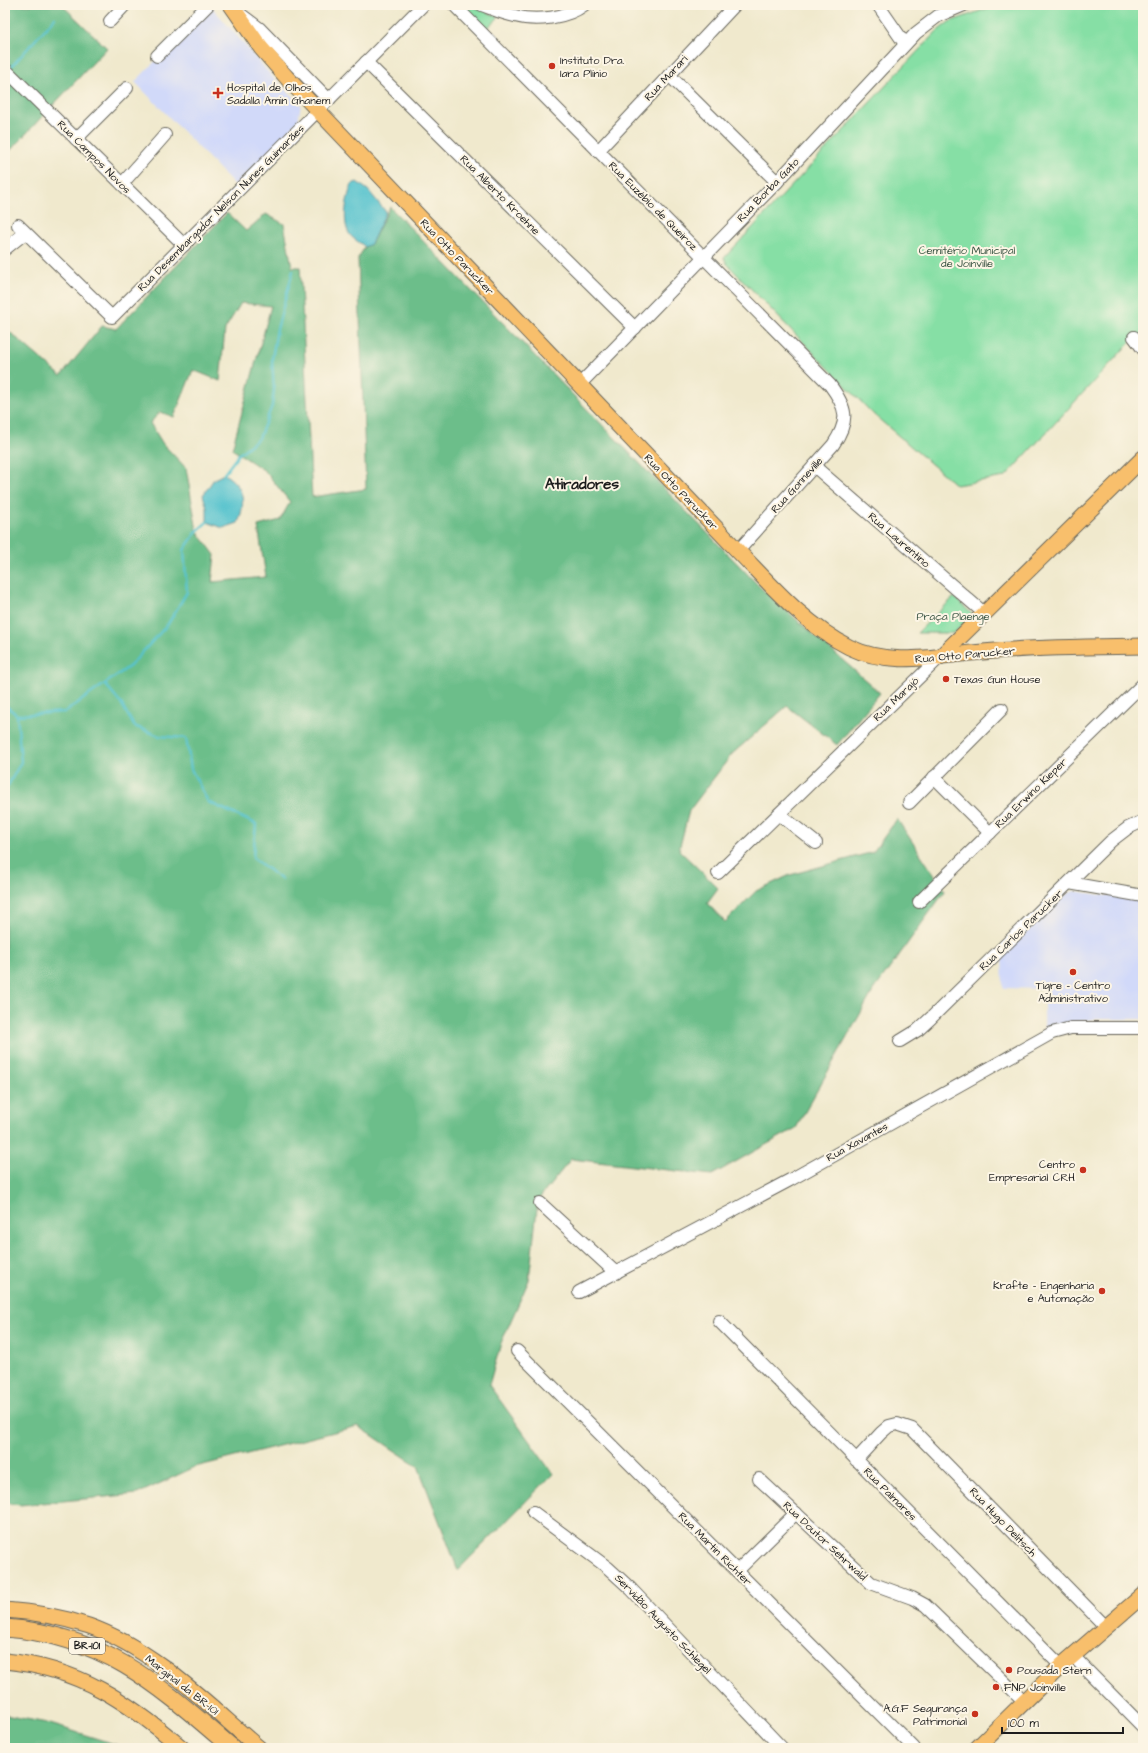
<svg xmlns="http://www.w3.org/2000/svg" width="1148" height="1753" viewBox="0 0 1148 1753" font-family="'Architects Daughter',sans-serif">
<style>
.built{fill:#d1d9f9}
.green{fill:#86dfa5;stroke:#517e60}
.forest{fill:#6cbe8a;stroke:#446d53;fill-rule:evenodd}
.water{fill:#56c3ce;stroke:#397075}
.lines{fill:none;stroke-linecap:round;stroke-linejoin:round}
.stream{stroke:#56c3ce;stroke-width:2.5}
.minor-casing{stroke:#66645a;stroke-width:14}
.major-casing{stroke:#66645a;stroke-width:17}
.highway-casing{stroke:#66645a;stroke-width:19}
.minor{stroke:#fff;stroke-width:12}
.major{stroke:#f8bf6c;stroke-width:15}
.highway{stroke:#f8bf6c;stroke-width:17}
.poi-dot{fill:#c8321e;stroke:#fcf5e5;stroke-width:1.5}
.labels{text-anchor:middle;dominant-baseline:central;stroke-width:4;stroke-linejoin:round;paint-order:stroke}
.shield{fill:#fcf5e5;stroke:#5f5d58;stroke-width:1}
.shield-label{font-size:10px;font-weight:bold;fill:#1c1c1c}
.poi-label{font-size:11px;fill:#1c1c1c;stroke:#fcf5e5;text-anchor:start}
.street-label{font-size:11px;fill:#1c1c1c;stroke:#fcf5e5}
.park-label{font-size:11px;fill:#3c5645;stroke:#fcf5e5}
.district-label{font-size:15px;font-weight:bold;fill:#1c1c1c;stroke:#fcf5e5}
</style>
<rect width="100%" height="100%" fill="#fcf5e5"/>
<filter id="ink" filterUnits="userSpaceOnUse"><feTurbulence type="fractalNoise" baseFrequency=".025" numOctaves="2"/><feDisplacementMap in="SourceGraphic" scale="8" xChannelSelector="R" yChannelSelector="G"/><feConvolveMatrix kernelMatrix="1 2 1 2 8 2 1 2 1" color-interpolation-filters="sRGB"/></filter>
<filter id="wash" filterUnits="userSpaceOnUse"><feTurbulence type="fractalNoise" baseFrequency=".012" numOctaves="4" result="noise"/><feDisplacementMap in="SourceGraphic" scale="16" xChannelSelector="R" yChannelSelector="G"/><feGaussianBlur stdDeviation="0.9" result="paint"/><feColorMatrix in="noise" values="0 0 0 0 0 0 0 0 0 0 0 0 0 0 0 0 0 1.4 0 .05"/><feComposite in="paint" operator="in"/></filter>
<g filter="url(#wash)">
<rect width="100%" height="100%" fill="#f0e9cd"/>
<!-- built -->
<g class="built">
<path d="M210,5L270,74L301,105L298,121L236,186L135,82Z"/>
<path d="M1074,891L1143,901V1019H1094L1068,1023L1044,1031V989L1003,988L1002,956L1067,894Z"/>
</g>
<!-- green -->
<g class="green">
<path d="M459,5H469L499,17L484,31Z"/>
<path d="M997,5H1143V350L1134,338L1005,477L956,485L873,414L727,264L724,258L936,32L949,22Z"/>
<path d="M954,597L973,615L954,633H917Z"/>
</g>
<!-- forest -->
<g class="forest">
<path d="M5,5H62L107,48L5,156Z"/>
<path d="M390,207L762,589L880,693L837,745L787,706L732,754L689,811L679,850L718,888L707,903L725,922L756,891L790,875L873,852L897,819L945,891L872,993L796,1128L712,1175L571,1159L538,1200L529,1280L501,1343L489,1385L553,1474L458,1570L418,1466L358,1426L195,1467L137,1494L20,1505L5,1503V328L61,376L102,326L116,329L227,213L246,231L266,214L284,224L292,267H300L312,497L366,489L358,258L365,247L371,244ZM241,303L271,306L232,449L265,471L290,502L280,520L258,526L266,577L212,582L215,555L197,531L186,468L163,444L150,423L160,412L174,417L193,370L220,381L225,329Z"/>
<path d="M5,1715L47,1723L127,1748H5Z"/>
</g>
<!-- water -->
<g class="water">
<path d="M357,182L368,190L386,212L371,244L365,247C361,243 353,239 350,235C341,222 347,197 352,184Z"/>
<path d="M224,474C245,487 246,501 238,523L223,528L207,522V508L203,495L214,479Z"/>
</g>
<g class="lines">
<!-- stream -->
<g class="stream">
<path d="M12,66L55,18"/>
<path d="M224,474L239,454L259,438L272,406L274,390L272,359L277,329L293,271"/>
<path d="M105,684L121,703L134,726L159,736L186,738L191,769L208,802L256,824L253,858L281,879"/>
<path d="M5,705L17,715L65,712L130,666L168,624L187,592L184,550L197,531L207,522"/>
<path d="M5,791L21,762L17,715"/>
</g>
</g>
</g>
<g filter="url(#ink)">
<g class="lines">
<defs>
<g id="minor">
<path d="M454,5L830,385C847,408 850,420 833,445L738,551"/>
<path d="M482,5C493,9 504,14 515,16C536,22 567,18 584,5"/>
<path d="M878,5L905,44"/>
<path d="M239,13L259,28L329,100"/>
<path d="M110,21L125,5"/>
<path d="M157,56L208,5"/>
<path d="M366,62L635,328"/>
<path d="M5,69L184,245"/>
<path d="M669,75L777,182"/>
<path d="M76,139L127,88"/>
<path d="M598,151L735,5"/>
<path d="M122,184L165,135"/>
<path d="M18,225L112,317L423,5"/>
<path d="M5,249L25,233"/>
<path d="M1134,337L1143,349"/>
<path d="M579,385L777,182L916,33L938,16L964,5"/>
<path d="M814,466L984,613"/>
<path d="M934,777L990,833"/>
<path d="M909,803L1002,709"/>
<path d="M779,814L816,843"/>
<path d="M718,873L940,657"/>
<path d="M1069,883L1143,896"/>
<path d="M919,902L1143,684"/>
<path d="M900,1041L918,1030L931,1018L1111,841L1128,828L1143,821"/>
<path d="M540,1203L616,1273"/>
<path d="M579,1292L790,1180L1052,1033L1071,1028H1143"/>
<path d="M719,1321L1061,1666"/>
<path d="M517,1351L914,1748"/>
<path d="M856,1460L881,1433L889,1426L897,1424L912,1429L1106,1627"/>
<path d="M759,1479L871,1583L912,1598L925,1605L1024,1701"/>
<path d="M533,1512L607,1567L631,1589L782,1748"/>
<path d="M737,1571L796,1513"/>
<path d="M1073,1656L1143,1727"/>
</g>
<g id="major">
<path d="M231,5L261,48L288,79L738,551C771,585 805,625 849,647C892,668 938,655 983,652C1036,647 1090,647 1143,646"/>
<path d="M940,657L1143,458"/>
<path d="M5,1610C33,1612 62,1617 89,1626C154,1649 207,1704 259,1748"/>
<path d="M5,1661C79,1668 127,1701 182,1748"/>
<path d="M977,1748L1061,1666L1143,1595"/>
</g>
<path id="highway" d="M5,1628C105,1635 160,1686 232,1748"/>
</defs>
<!-- minor casing -->
<use href="#minor" class="minor-casing"/>
<!-- major casing -->
<use href="#major" class="major-casing"/>
<!-- highway casing -->
<use href="#highway" class="highway-casing"/>
<!-- minor -->
<use href="#minor" class="minor"/>
<!-- major -->
<use href="#major" class="major"/>
<!-- highway -->
<use href="#highway" class="highway"/>
</g>
</g>
<!-- markers -->
<g class="poi-dot">
<circle cx="552" cy="66" r="4"/>
<path d="M216 87h4v4h4v4h-4v4h-4v-4h-4v-4h4z"/>
<circle cx="946" cy="679" r="4"/>
<circle cx="1073" cy="972" r="4"/>
<circle cx="1083" cy="1170" r="4"/>
<circle cx="1102" cy="1291" r="4"/>
<circle cx="1009" cy="1670" r="4"/>
<circle cx="996" cy="1687" r="4"/>
<circle cx="975" cy="1714" r="4"/>
</g>
<g class="labels">
<!-- shield labels -->
<rect class="shield" x="69" y="1638" width="36" height="16" rx="3"/>
<g class="shield-label">
<text x="87" y="1646">BR-101</text>
</g>
<!-- poi labels -->
<g class="poi-label">
<text x="560" y="60">Instituto Dra.<tspan x="560" dy="13">Iara Plínio</tspan></text>
<text x="227" y="87">Hospital de Olhos<tspan x="227" dy="13">Sadalla Amin Ghanem</tspan></text>
<text x="954" y="679">Texas Gun House</text>
<text x="1073" y="985" text-anchor="middle">Tigre - Centro<tspan x="1073" dy="13">Administrativo</tspan></text>
<text x="1075" y="1164" text-anchor="end">Centro<tspan x="1075" dy="13">Empresarial CRH</tspan></text>
<text x="1094" y="1285" text-anchor="end">Krafte - Engenharia<tspan x="1094" dy="13">e Automação</tspan></text>
<text x="1017" y="1670">Pousada Stern</text>
<text x="1004" y="1687">FNP Joinville</text>
<text x="967" y="1708" text-anchor="end">A.G.F Segurança<tspan x="967" dy="13">Patrimonial</tspan></text>
</g>
<!-- street labels -->
<g class="street-label">
<text transform="translate(666 78) rotate(-47)">Rua Marari</text>
<text transform="translate(94 157) rotate(45)">Rua Campos Novos</text>
<text transform="translate(768 190) rotate(-46)">Rua Borba Gato</text>
<text transform="translate(500 195) rotate(45)">Rua Alberto Kroehne</text>
<text transform="translate(653 206) rotate(45)">Rua Euzébio de Queiroz</text>
<text transform="translate(221 208) rotate(-45)">Rua Desembargador Nelson Nunes Guimarães</text>
<text transform="translate(457 257) rotate(46)">Rua Otto Parucker</text>
<text transform="translate(797 485) rotate(-48)">Rua Gonneville</text>
<text transform="translate(681 492) rotate(46)">Rua Otto Parucker</text>
<text transform="translate(899 540) rotate(41)">Rua Laurentino</text>
<text transform="translate(965 655) rotate(-5)">Rua Otto Parucker</text>
<text transform="translate(896 699) rotate(-44)">Rua Marajó</text>
<text transform="translate(1031 793) rotate(-44)">Rua Erwino Kieper</text>
<text transform="translate(1021 930) rotate(-44)">Rua Carlos Parucker</text>
<text transform="translate(857 1142) rotate(-29)">Rua Xavantes</text>
<text transform="translate(890 1494) rotate(45)">Rua Palmares</text>
<text transform="translate(1003 1522) rotate(46)">Rua Hugo Delitsch</text>
<text transform="translate(825 1541) rotate(43)">Rua Doutor Sehrwald</text>
<text transform="translate(715 1549) rotate(45)">Rua Martin Richter</text>
<text transform="translate(663 1624) rotate(46)">Servidão Augusto Schlegel</text>
<text transform="translate(182 1685) rotate(38)">Marginal da BR-101</text>
</g>
<!-- park labels -->
<g class="park-label">
<text x="967" y="250">Cemitério Municipal<tspan x="967" dy="13">de Joinville</tspan></text>
<text x="953" y="616">Praça Plaenge</text>
</g>
<!-- district labels -->
<g class="district-label">
<text x="582" y="484">Atiradores</text>
</g>
</g>
<!-- margin -->
<rect width="1148" height="1753" fill="none" stroke="#fcf5e5" stroke-width="20"/>
<!-- scale -->
<path d="M1002 1727v6h121v-6" fill="none" stroke="#1c1c1c" stroke-width="2"/>
<text x="1008" y="1727" font-size="12" fill="#1c1c1c" stroke="#fcf5e5" stroke-width="3" paint-order="stroke">100 m</text>
</svg>
